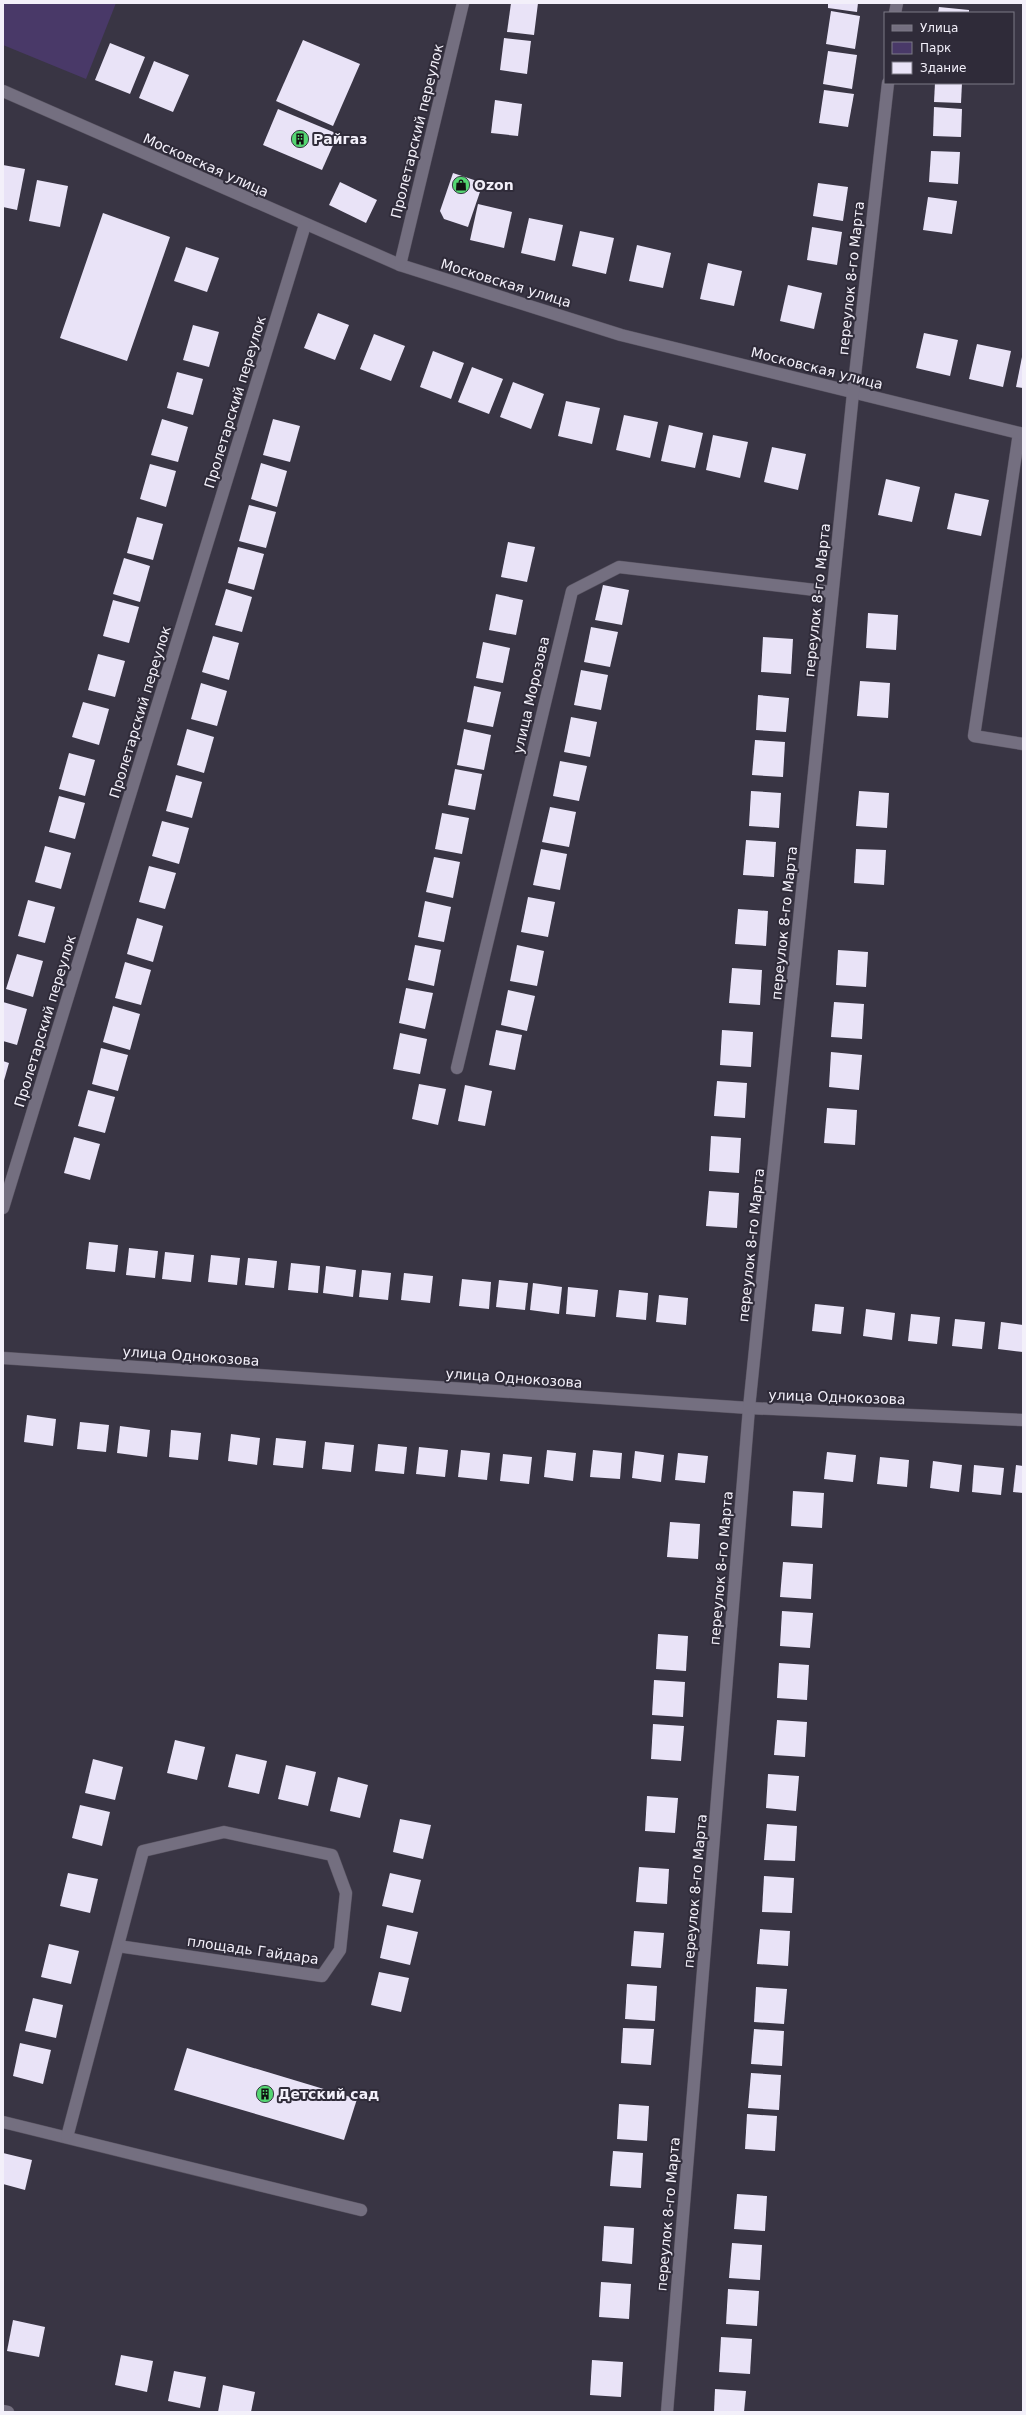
<svg xmlns="http://www.w3.org/2000/svg" width="1026" height="2415" viewBox="0 0 1026 2415" font-family="'DejaVu Sans',sans-serif">
<style>
.green{fill:#493968}
.building{fill:#e9e3f7}
.lines{fill:none;stroke-linecap:round;stroke-linejoin:round}
.lane-casing{stroke:#585360;stroke-width:13}
.street-casing{stroke:#585360;stroke-width:13}
.lane{stroke:#746f80;stroke-width:12}
.street{stroke:#746f80;stroke-width:12}
.labels{text-anchor:middle;dominant-baseline:central;stroke-width:4;stroke-linejoin:round;paint-order:stroke}
.street-label{font-size:14px;fill:#f3f0fa;stroke:#2f2b39}
.poi-label{font-size:14px;font-weight:bold;fill:#f3f0fa;stroke:#2f2b39;text-anchor:start}
</style>
<rect width="100%" height="100%" fill="#393544"/>
<!-- green -->
<path class="green" d="M3,3H116L86,79L3,45Z"/>
<!-- building -->
<g class="building">
<path d="M511,3H538L534,35L507,32Z"/>
<path d="M828,3H858L857,12L828,8Z"/>
<path d="M939,7L969,10V13H938Z"/>
<path d="M831,11L860,16L855,49L826,44Z"/>
<path d="M504,38L531,41L527,74L500,70Z"/>
<path d="M303,40L360,64L333,126L276,101Z"/>
<path d="M110,43L145,57L130,94L95,80Z"/>
<path d="M828,51L857,55L852,89L823,84Z"/>
<path d="M154,61L189,75L173,112L139,98Z"/>
<path d="M935,83H962L961,103L934,102Z"/>
<path d="M824,90L854,94L848,127L819,123Z"/>
<path d="M495,100L522,104L518,136L491,133Z"/>
<path d="M934,107L962,109L961,137L933,136Z"/>
<path d="M278,109L338,134L322,170L263,145Z"/>
<path d="M931,151L960,152L958,184L929,182Z"/>
<path d="M3,165L25,169L17,210L3,207Z"/>
<path d="M453,173L483,183L468,227L444,219L440,211Z"/>
<path d="M37,180L68,186L60,227L29,221Z"/>
<path d="M340,182L377,200L366,223L329,205Z"/>
<path d="M818,183L848,187L843,221L813,216Z"/>
<path d="M928,197L957,201L952,234L923,230Z"/>
<path d="M478,204L512,212L504,248L470,240Z"/>
<path d="M103,213L170,237L127,361L60,338Z"/>
<path d="M529,218L563,225L555,261L521,253Z"/>
<path d="M812,227L842,232L837,265L807,260Z"/>
<path d="M580,231L614,238L606,274L572,266Z"/>
<path d="M637,245L671,253L663,288L629,281Z"/>
<path d="M186,247L219,258L207,292L174,281Z"/>
<path d="M708,263L742,271L734,306L700,299Z"/>
<path d="M788,285L822,293L814,329L780,321Z"/>
<path d="M318,313L349,325L335,360L304,348Z"/>
<path d="M193,325L219,332L209,367L183,360Z"/>
<path d="M924,333L958,340L950,376L916,368Z"/>
<path d="M374,334L405,346L391,381L360,369Z"/>
<path d="M977,344L1011,351L1003,387L969,379Z"/>
<path d="M433,351L464,363L451,399L420,387Z"/>
<path d="M1022,357H1023V388L1016,387Z"/>
<path d="M472,367L503,379L489,414L458,402Z"/>
<path d="M177,372L203,379L193,415L167,408Z"/>
<path d="M513,382L544,394L531,429L500,417Z"/>
<path d="M566,401L600,408L592,444L558,436Z"/>
<path d="M624,415L658,422L650,458L616,450Z"/>
<path d="M162,419L188,427L178,462L151,455Z"/>
<path d="M273,419L300,426L290,462L263,455Z"/>
<path d="M669,425L703,433L695,468L661,461Z"/>
<path d="M713,435L748,442L740,478L706,470Z"/>
<path d="M772,447L806,454L798,490L764,482Z"/>
<path d="M261,463L287,471L277,507L251,499Z"/>
<path d="M150,464L176,471L166,507L140,499Z"/>
<path d="M886,479L920,487L912,522L878,515Z"/>
<path d="M955,493L989,500L981,536L947,529Z"/>
<path d="M249,505L276,512L266,548L239,541Z"/>
<path d="M137,517L163,524L153,560L127,553Z"/>
<path d="M508,542L535,547L527,582L501,577Z"/>
<path d="M238,547L264,554L254,590L228,583Z"/>
<path d="M124,558L150,566L140,602L113,594Z"/>
<path d="M603,585L629,590L622,625L595,620Z"/>
<path d="M226,589L252,597L242,632L215,625Z"/>
<path d="M496,594L523,600L516,635L489,630Z"/>
<path d="M113,600L139,607L129,643L103,636Z"/>
<path d="M868,613L898,615L896,650L866,648Z"/>
<path d="M591,627L618,632L610,667L584,662Z"/>
<path d="M213,636L239,643L229,680L202,672Z"/>
<path d="M763,637L793,639L791,674L761,672Z"/>
<path d="M483,642L510,648L503,683L476,678Z"/>
<path d="M98,654L125,661L115,697L88,690Z"/>
<path d="M581,670L608,675L601,710L574,705Z"/>
<path d="M860,681L890,683L888,718L857,716Z"/>
<path d="M201,683L227,691L217,726L191,719Z"/>
<path d="M474,686L501,692L493,727L467,722Z"/>
<path d="M758,695L789,698L786,732L756,730Z"/>
<path d="M83,702L109,709L99,745L72,737Z"/>
<path d="M571,717L597,722L590,757L564,752Z"/>
<path d="M187,729L214,737L204,773L177,765Z"/>
<path d="M464,729L491,735L484,770L457,765Z"/>
<path d="M755,740L785,742L783,777L752,775Z"/>
<path d="M69,753L95,760L85,796L59,789Z"/>
<path d="M560,761L587,766L579,801L553,796Z"/>
<path d="M455,769L482,774L475,810L448,805Z"/>
<path d="M176,775L202,782L192,818L166,811Z"/>
<path d="M751,791L781,793L779,828L749,826Z"/>
<path d="M859,791L889,793L887,828L856,826Z"/>
<path d="M59,796L85,803L75,839L49,832Z"/>
<path d="M550,807L576,812L569,847L542,842Z"/>
<path d="M442,813L469,818L462,854L435,849Z"/>
<path d="M162,821L189,828L179,864L152,856Z"/>
<path d="M746,840L776,842L774,877L743,875Z"/>
<path d="M45,846L71,853L61,889L35,882Z"/>
<path d="M541,849L567,854L560,890L533,885Z"/>
<path d="M856,849L886,850L884,885L854,883Z"/>
<path d="M434,857L460,862L453,898L426,892Z"/>
<path d="M149,866L176,873L165,909L139,902Z"/>
<path d="M528,897L555,902L548,937L521,932Z"/>
<path d="M28,900L55,907L45,943L18,936Z"/>
<path d="M425,901L451,907L444,942L418,937Z"/>
<path d="M738,909L768,911L766,946L735,944Z"/>
<path d="M137,918L163,926L153,962L127,954Z"/>
<path d="M415,945L441,950L434,986L408,980Z"/>
<path d="M517,945L544,951L537,986L510,981Z"/>
<path d="M838,950L868,952L866,987L836,985Z"/>
<path d="M17,954L43,961L33,997L6,989Z"/>
<path d="M125,962L151,970L141,1005L115,998Z"/>
<path d="M732,968L762,970L760,1005L729,1003Z"/>
<path d="M406,988L433,993L425,1029L399,1023Z"/>
<path d="M508,990L535,996L527,1031L501,1025Z"/>
<path d="M3,1002L27,1009L17,1045L3,1041Z"/>
<path d="M834,1002L864,1004L862,1039L831,1037Z"/>
<path d="M113,1006L140,1014L130,1050L103,1042Z"/>
<path d="M496,1030L522,1035L515,1070L489,1065Z"/>
<path d="M722,1030L753,1032L751,1067L720,1065Z"/>
<path d="M400,1033L427,1039L420,1074L393,1069Z"/>
<path d="M101,1048L128,1055L118,1091L92,1084Z"/>
<path d="M831,1052L862,1055L859,1090L829,1087Z"/>
<path d="M3,1061L9,1063L3,1084Z"/>
<path d="M717,1081L747,1083L745,1118L714,1116Z"/>
<path d="M419,1084L446,1089L438,1125L412,1119Z"/>
<path d="M465,1085L492,1091L485,1126L458,1121Z"/>
<path d="M88,1090L115,1097L105,1133L78,1126Z"/>
<path d="M827,1108L857,1110L855,1145L824,1143Z"/>
<path d="M711,1136L741,1138L739,1173L709,1171Z"/>
<path d="M74,1137L100,1144L90,1180L64,1173Z"/>
<path d="M709,1191L739,1193L737,1228L706,1226Z"/>
<path d="M89,1242L118,1245L115,1272L86,1269Z"/>
<path d="M129,1248L158,1251L155,1278L126,1275Z"/>
<path d="M165,1252L194,1255L191,1282L162,1279Z"/>
<path d="M211,1255L240,1258L237,1285L208,1282Z"/>
<path d="M248,1258L277,1261L274,1288L245,1285Z"/>
<path d="M291,1263L320,1266L318,1293L288,1290Z"/>
<path d="M326,1266L356,1270L353,1297L323,1293Z"/>
<path d="M362,1270L391,1273L388,1300L359,1297Z"/>
<path d="M404,1273L433,1276L430,1303L401,1300Z"/>
<path d="M462,1279L491,1282L489,1309L459,1306Z"/>
<path d="M499,1280L528,1283L525,1310L496,1307Z"/>
<path d="M533,1283L562,1287L559,1314L530,1310Z"/>
<path d="M568,1287L598,1290L595,1317L566,1314Z"/>
<path d="M619,1290L648,1293L646,1320L616,1317Z"/>
<path d="M659,1295L688,1298L686,1325L656,1322Z"/>
<path d="M815,1304L844,1307L841,1334L812,1331Z"/>
<path d="M866,1309L895,1313L892,1340L863,1336Z"/>
<path d="M911,1314L940,1317L937,1344L908,1341Z"/>
<path d="M955,1319L985,1322L982,1349L952,1346Z"/>
<path d="M1001,1322L1023,1325V1352L998,1349Z"/>
<path d="M27,1415L56,1419L53,1446L24,1442Z"/>
<path d="M80,1422L109,1425L106,1452L77,1449Z"/>
<path d="M120,1426L150,1430L147,1457L117,1453Z"/>
<path d="M171,1430L201,1433L198,1460L169,1457Z"/>
<path d="M231,1434L260,1438L257,1465L228,1461Z"/>
<path d="M276,1438L306,1441L303,1468L273,1465Z"/>
<path d="M325,1442L354,1445L351,1472L322,1469Z"/>
<path d="M378,1444L407,1447L404,1474L375,1471Z"/>
<path d="M419,1447L448,1450L445,1477L416,1474Z"/>
<path d="M461,1450L490,1453L487,1480L458,1477Z"/>
<path d="M547,1450L576,1453L573,1481L544,1477Z"/>
<path d="M593,1450L622,1453L620,1479L590,1477Z"/>
<path d="M635,1451L664,1455L661,1482L632,1478Z"/>
<path d="M827,1452L856,1455L853,1482L824,1479Z"/>
<path d="M678,1453L708,1456L705,1483L675,1480Z"/>
<path d="M503,1454L532,1457L529,1484L500,1481Z"/>
<path d="M880,1457L909,1460L907,1487L877,1484Z"/>
<path d="M933,1461L962,1465L959,1492L930,1488Z"/>
<path d="M974,1465L1004,1468L1001,1495L972,1492Z"/>
<path d="M1016,1465L1023,1466V1493L1013,1492Z"/>
<path d="M793,1491L824,1493L822,1528L791,1526Z"/>
<path d="M670,1522L700,1524L698,1559L667,1557Z"/>
<path d="M783,1562L813,1564L811,1599L780,1597Z"/>
<path d="M782,1611L813,1613L810,1648L780,1646Z"/>
<path d="M658,1634L688,1636L686,1671L656,1669Z"/>
<path d="M779,1663L809,1665L807,1700L777,1698Z"/>
<path d="M654,1680L685,1682L683,1717L652,1715Z"/>
<path d="M777,1720L807,1722L805,1757L774,1755Z"/>
<path d="M653,1724L684,1726L681,1761L651,1759Z"/>
<path d="M175,1740L205,1747L197,1780L167,1773Z"/>
<path d="M236,1754L267,1761L259,1794L228,1787Z"/>
<path d="M93,1759L123,1767L115,1800L85,1793Z"/>
<path d="M286,1765L316,1772L308,1806L278,1799Z"/>
<path d="M768,1774L799,1776L796,1811L766,1808Z"/>
<path d="M338,1777L368,1785L360,1818L330,1811Z"/>
<path d="M647,1796L678,1798L675,1833L645,1831Z"/>
<path d="M80,1805L110,1812L102,1846L72,1838Z"/>
<path d="M400,1819L431,1825L423,1859L393,1852Z"/>
<path d="M767,1824L797,1826L795,1861L764,1860Z"/>
<path d="M639,1867L669,1869L667,1904L636,1902Z"/>
<path d="M68,1873L98,1879L90,1913L60,1906Z"/>
<path d="M390,1873L421,1880L413,1913L382,1906Z"/>
<path d="M764,1876L794,1878L792,1913L762,1912Z"/>
<path d="M387,1925L418,1932L410,1965L380,1958Z"/>
<path d="M760,1929L790,1931L788,1966L757,1964Z"/>
<path d="M634,1931L664,1933L661,1968L631,1966Z"/>
<path d="M49,1944L79,1951L71,1984L41,1977Z"/>
<path d="M379,1972L409,1978L401,2012L371,2005Z"/>
<path d="M627,1984L657,1986L655,2021L625,2019Z"/>
<path d="M756,1987L787,1989L784,2024L754,2022Z"/>
<path d="M33,1998L63,2005L56,2038L25,2031Z"/>
<path d="M623,2028L654,2029L651,2065L621,2063Z"/>
<path d="M754,2029L784,2031L782,2066L751,2064Z"/>
<path d="M20,2043L51,2050L43,2084L13,2076Z"/>
<path d="M187,2048L357,2099L344,2140L174,2090Z"/>
<path d="M751,2073L781,2075L779,2110L748,2108Z"/>
<path d="M619,2104L649,2106L647,2141L617,2139Z"/>
<path d="M747,2114L777,2116L775,2151L745,2149Z"/>
<path d="M613,2151L643,2153L641,2188L610,2186Z"/>
<path d="M3,2153L32,2160L25,2190L3,2184Z"/>
<path d="M737,2194L767,2196L765,2231L734,2229Z"/>
<path d="M604,2226L634,2228L632,2264L602,2261Z"/>
<path d="M732,2243L762,2245L760,2280L729,2278Z"/>
<path d="M601,2282L631,2284L629,2319L599,2317Z"/>
<path d="M728,2289L759,2291L757,2326L726,2324Z"/>
<path d="M13,2320L45,2327L39,2357L7,2351Z"/>
<path d="M721,2337L752,2339L750,2374L719,2372Z"/>
<path d="M121,2355L153,2361L147,2392L115,2385Z"/>
<path d="M592,2360L623,2362L621,2397L590,2395Z"/>
<path d="M174,2371L206,2377L200,2408L168,2401Z"/>
<path d="M223,2385L255,2392L251,2412H218Z"/>
<path d="M715,2389L746,2391L744,2412H714Z"/>
</g>
<g class="lines">
<defs>
<path id="lane" d="M1019,433L974,736L1023,744"/>
<g id="street">
<path d="M895,13L897,3"/>
<path d="M3,91L400,265L621,335L1023,434"/>
<path d="M400,265L463,3"/>
<path d="M457,1068L572,591L619,567L832,592"/>
<path d="M3,1208L305,225"/>
<path d="M3,1358L749,1408L1023,1420"/>
<path d="M3,2122L361,2210"/>
<path d="M67,2137L143,1851L224,1832L332,1855L346,1893L340,1950L322,1976L118,1946"/>
<path d="M3,2411L8,2412"/>
<path d="M667,2412L749,1408L853,393L888,83"/>
</g>
</defs>
<!-- lane casing -->
<use href="#lane" class="lane-casing"/>
<!-- street casing -->
<use href="#street" class="street-casing"/>
<!-- lane -->
<use href="#lane" class="lane"/>
<!-- street -->
<use href="#street" class="street"/>
</g>
<!-- icons -->
<defs>
<symbol id="building-disc" viewBox="-11 -11 22 22"><circle r="9.5" fill="#54d672" stroke="#2f2b39"/><path d="M-4-6H4V6H1V3H-1V6H-4ZM-2.5-4.3h1.7v1.8h-1.7ZM.8-4.3h1.7v1.8H.8ZM-2.5-1h1.7V.8h-1.7ZM.8-1h1.7V.8H.8Z" fill="#111"/></symbol>
<symbol id="shop-disc" viewBox="-11 -11 22 22"><circle r="9.5" fill="#54d672" stroke="#2f2b39"/><path d="M-5-2.5h2.3a2.7 3.5 0 0 1 5.4 0H5L5.5 6h-11ZM-1.5-2.5h3a1.5 2.3 0 0 0-3 0Z" fill="#111"/></symbol>
</defs>
<g fill-rule="evenodd">
<use href="#building-disc" x="290" y="129" width="20" height="20"/>
<use href="#shop-disc" x="451" y="175" width="20" height="20"/>
<use href="#building-disc" x="255" y="2084" width="20" height="20"/>
</g>
<g class="labels">
<!-- street labels -->
<g class="street-label">
<text transform="translate(417 131) rotate(-76)">Пролетарский переулок</text>
<text transform="translate(206 165) rotate(24)">Московская улица</text>
<text transform="translate(851 278) rotate(-84)">переулок 8-го Марта</text>
<text transform="translate(506 283) rotate(17)">Московская улица</text>
<text transform="translate(817 368) rotate(14)">Московская улица</text>
<text transform="translate(235 402) rotate(-73)">Пролетарский переулок</text>
<text transform="translate(817 600) rotate(-84)">переулок 8-го Марта</text>
<text transform="translate(531 695) rotate(-77)">улица Морозова</text>
<text transform="translate(140 712) rotate(-73)">Пролетарский переулок</text>
<text transform="translate(784 923) rotate(-84)">переулок 8-го Марта</text>
<text transform="translate(45 1021) rotate(-73)">Пролетарский переулок</text>
<text transform="translate(751 1245) rotate(-84)">переулок 8-го Марта</text>
<text transform="translate(191 1356) rotate(4)">улица Однокозова</text>
<text transform="translate(514 1378) rotate(4)">улица Однокозова</text>
<text transform="translate(837 1397) rotate(2)">улица Однокозова</text>
<text transform="translate(721 1568) rotate(-85)">переулок 8-го Марта</text>
<text transform="translate(695 1891) rotate(-85)">переулок 8-го Марта</text>
<text transform="translate(253 1950) rotate(8)">площадь Гайдара</text>
<text transform="translate(668 2214) rotate(-85)">переулок 8-го Марта</text>
</g>
<!-- poi labels -->
<g class="poi-label">
<text x="313" y="139">Райгаз</text>
<text x="474" y="185">Ozon</text>
<text x="278" y="2094">Детский сад</text>
</g>
</g>
<!-- border -->
<rect width="1026" height="2415" fill="none" stroke="#f3f0fa" stroke-width="8"/>
<!-- legend -->
<rect x="884" y="12" width="130" height="72" fill="#2f2b39" stroke="#7d7a86"/>
<rect x="892" y="25" width="20" height="6" fill="#746f80" stroke="#7d7a86"/>
<text x="920" y="32" font-size="12" fill="#f3f0fa">Улица</text>
<rect x="892" y="42" width="20" height="12" fill="#493968" stroke="#7d7a86"/>
<text x="920" y="52" font-size="12" fill="#f3f0fa">Парк</text>
<rect x="892" y="62" width="20" height="12" fill="#e9e3f7" stroke="#7d7a86"/>
<text x="920" y="72" font-size="12" fill="#f3f0fa">Здание</text>
</svg>
